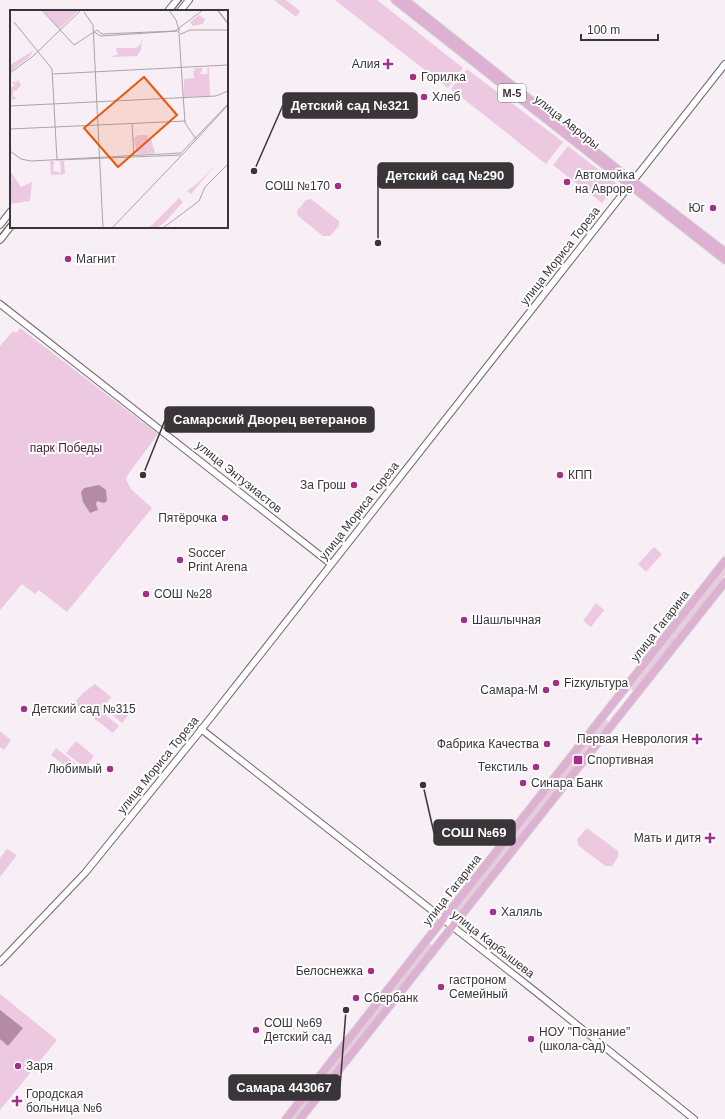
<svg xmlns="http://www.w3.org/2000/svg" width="725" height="1119" viewBox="0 0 725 1119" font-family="Helvetica,sans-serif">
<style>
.green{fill:#ecc9e1}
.water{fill:#b48aa7}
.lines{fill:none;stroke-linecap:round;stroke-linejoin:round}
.secondary-casing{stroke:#70686d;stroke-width:8}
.primary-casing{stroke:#cfcfcf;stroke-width:9}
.secondary{stroke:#fff;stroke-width:6}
.primary{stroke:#deb0d1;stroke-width:7}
.tram{stroke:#656064;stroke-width:1}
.poi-dot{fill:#a22f89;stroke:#fff;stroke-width:1.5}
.labels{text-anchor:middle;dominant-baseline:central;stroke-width:4;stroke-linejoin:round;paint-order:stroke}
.shield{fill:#fff;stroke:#747274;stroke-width:1}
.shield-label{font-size:11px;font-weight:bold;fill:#393538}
.poi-label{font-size:12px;fill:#393538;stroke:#fff;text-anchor:start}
.street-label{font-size:12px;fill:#393538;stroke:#fff}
.park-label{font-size:12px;fill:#4b173f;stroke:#fff}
.inset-road{fill:none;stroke:#aca4a9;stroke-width:1}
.view{fill:#e8590c;fill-opacity:0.15;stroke:#e8590c;stroke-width:2}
.inset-edge{fill:none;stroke:#393538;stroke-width:2}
.leader{fill:none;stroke:#393538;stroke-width:1.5}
.callout-dot{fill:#393538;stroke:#fff;stroke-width:1.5}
.callout{fill:#393538;stroke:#393538;stroke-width:1.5}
.callout-label{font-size:13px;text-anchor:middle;font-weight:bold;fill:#fff}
</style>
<rect width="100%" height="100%" fill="#f8eef5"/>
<!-- green -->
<g class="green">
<path d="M274,0H286L300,11L296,17Z"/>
<path d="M335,0H377L463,68L448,88Z"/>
<path d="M467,69L563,142L546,164L451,89Z"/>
<path d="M568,146L617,184L602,203L553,165Z"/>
<path d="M311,199L339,221V226L330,236H323L298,216L297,211L306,200Z"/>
<path d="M20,328L158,434L129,473L126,479L131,489L152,508L67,612L39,590L35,594L22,584L0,610V346L13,331L16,333Z"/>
<path d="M654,547L662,554L646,572L638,564Z"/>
<path d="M725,568V575L634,691L632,690L631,688Z"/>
<path d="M596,603L604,610L591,627L583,621Z"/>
<path d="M95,684L111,697L101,711L119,726L113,733L74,703L83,693Z"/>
<path d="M118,705L129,714L122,723L111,714Z"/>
<path d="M604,720H607L608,723L455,916H453L452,913Z"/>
<path d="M0,731L11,740L4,750L0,747Z"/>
<path d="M76,741L94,756L85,768L66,753Z"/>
<path d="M56,748L84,770L79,776L51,755Z"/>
<path d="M587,828L618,851V857L612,866H605L578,845L577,839Z"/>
<path d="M7,849L17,855L0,877V858Z"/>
<path d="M428,944H431L432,947L296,1119H291Z"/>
<path d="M0,994L57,1040L0,1110Z"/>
</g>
<!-- water -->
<g class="water">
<path d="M99,485L106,490L107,501L104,503L97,501L96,504L98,510L90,513L83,502L81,492L84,488Z"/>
<path d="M0,1010L23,1028L8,1046L0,1039Z"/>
</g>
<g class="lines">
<defs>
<g id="secondary">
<path d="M168,11L177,0"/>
<path d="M180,11L189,0"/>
<path d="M0,225L11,211"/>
<path d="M0,240L11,226"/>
<path d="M0,304L331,564"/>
<path d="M201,729L536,992L694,1119"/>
<path d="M0,962L85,873L197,735L725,64"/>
</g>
<g id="primary">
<path d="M395,0L725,260"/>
<path d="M405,0L625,175L725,252"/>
<path d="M286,1119L725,561"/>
<path d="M300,1119L725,582"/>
</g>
</defs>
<!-- secondary casing -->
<use href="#secondary" class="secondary-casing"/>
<!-- primary casing -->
<use href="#primary" class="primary-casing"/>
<!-- secondary -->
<use href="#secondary" class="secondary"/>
<!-- primary -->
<use href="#primary" class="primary"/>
<!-- tram -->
<g class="tram">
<path d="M173,11L182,0"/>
<path d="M0,235L11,221"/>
</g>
</g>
<!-- markers -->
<g class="poi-dot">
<path d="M386 58h4v4h4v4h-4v4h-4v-4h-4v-4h4z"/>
<circle cx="413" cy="77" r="4"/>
<circle cx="424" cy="97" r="4"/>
<circle cx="567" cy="182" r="4"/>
<circle cx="338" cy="186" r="4"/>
<circle cx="713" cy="208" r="4"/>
<circle cx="68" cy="259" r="4"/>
<circle cx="560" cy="475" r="4"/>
<circle cx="354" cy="485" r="4"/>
<circle cx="225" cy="518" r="4"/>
<circle cx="180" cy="560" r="4"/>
<circle cx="146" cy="594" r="4"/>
<circle cx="464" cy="620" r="4"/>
<circle cx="556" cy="683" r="4"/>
<circle cx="546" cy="690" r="4"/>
<circle cx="24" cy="709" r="4"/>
<path d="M695 733h4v4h4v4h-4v4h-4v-4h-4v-4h4z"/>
<circle cx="547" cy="744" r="4"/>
<rect x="573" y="755" width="10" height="10" rx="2"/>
<circle cx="536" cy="767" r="4"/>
<circle cx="110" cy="769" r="4"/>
<circle cx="523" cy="783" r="4"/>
<path d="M708 832h4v4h4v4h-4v4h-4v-4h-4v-4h4z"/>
<circle cx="493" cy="912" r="4"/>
<circle cx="371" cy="971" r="4"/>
<circle cx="441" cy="987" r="4"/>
<circle cx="356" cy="998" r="4"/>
<circle cx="256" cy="1030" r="4"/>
<circle cx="531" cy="1039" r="4"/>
<circle cx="18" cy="1066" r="4"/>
<path d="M15 1095h4v4h4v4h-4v4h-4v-4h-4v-4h4z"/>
</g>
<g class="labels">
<!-- shield labels -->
<rect class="shield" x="498" y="84" width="28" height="18" rx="3"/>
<g class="shield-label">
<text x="512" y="93">М-5</text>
</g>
<!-- poi labels -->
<g class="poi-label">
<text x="380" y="64" text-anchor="end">Алия</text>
<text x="421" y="77">Горилка</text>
<text x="432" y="97">Хлеб</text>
<text x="575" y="175">Автомойка<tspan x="575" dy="14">на Авроре</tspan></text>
<text x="330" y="186" text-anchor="end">СОШ №170</text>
<text x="705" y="208" text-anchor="end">Юг</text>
<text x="76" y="259">Магнит</text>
<text x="568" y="475">КПП</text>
<text x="346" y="485" text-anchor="end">За Грош</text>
<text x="217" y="518" text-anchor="end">Пятёрочка</text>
<text x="188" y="553">Soccer<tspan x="188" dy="14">Print Arena</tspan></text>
<text x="154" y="594">СОШ №28</text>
<text x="472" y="620">Шашлычная</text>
<text x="564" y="683">Fizкультура</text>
<text x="538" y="690" text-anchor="end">Самара-М</text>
<text x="32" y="709">Детский сад №315</text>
<text x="688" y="739" text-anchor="end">Первая Неврология</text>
<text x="539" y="744" text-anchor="end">Фабрика Качества</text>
<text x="587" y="760">Спортивная</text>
<text x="528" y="767" text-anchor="end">Текстиль</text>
<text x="102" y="769" text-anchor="end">Любимый</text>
<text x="531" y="783">Синара Банк</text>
<text x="701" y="838" text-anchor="end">Мать и дитя</text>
<text x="501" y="912">Халяль</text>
<text x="363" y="971" text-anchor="end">Белоснежка</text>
<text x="449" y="980">гастроном<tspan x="449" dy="14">Семейный</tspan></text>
<text x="364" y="998">Сбербанк</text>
<text x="264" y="1023">СОШ №69<tspan x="264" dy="14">Детский сад</tspan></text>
<text x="539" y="1032">НОУ "Познание"<tspan x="539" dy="14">(школа-сад)</tspan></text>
<text x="26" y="1066">Заря</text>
<text x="26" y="1094">Городская<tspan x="26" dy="14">больница №6</tspan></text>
</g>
<!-- street labels -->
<g class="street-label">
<text transform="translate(567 122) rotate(38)">улица Авроры</text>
<text transform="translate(560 256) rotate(-52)">улица Мориса Тореза</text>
<text transform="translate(239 477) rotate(39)">улица Энтузиастов</text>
<text transform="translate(359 511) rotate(-52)">улица Мориса Тореза</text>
<text transform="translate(660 626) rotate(-52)">улица Гагарина</text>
<text transform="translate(158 765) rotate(-51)">улица Мориса Тореза</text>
<text transform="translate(452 890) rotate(-52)">улица Гагарина</text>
<text transform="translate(493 944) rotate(38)">улица Карбышева</text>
</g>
<!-- park labels -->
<g class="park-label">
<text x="66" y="448">парк Победы</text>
</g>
</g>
<!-- overview -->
<g transform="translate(10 10)">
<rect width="218" height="218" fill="#f8eef5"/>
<path d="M33,0H69L49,19ZM189,5L195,9L193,14L183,16L180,12ZM131,30H132L131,40L127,46L101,47L108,44L106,38H126L131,34ZM24,40L18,48L0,62V55ZM197,57L199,58L200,86L174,87V69L184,68L183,61H186L183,59L187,58H193L190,64H198ZM7,69L11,75L6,81L3,80V86L7,88L2,90L0,77H3L7,73L3,75L2,72H7ZM128,125H137L138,129H141L145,143L127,145L124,128ZM40,151H44L43,161L51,163L50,151H54L55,164L41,165ZM206,154L181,184L177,181L188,173ZM0,161L11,177L22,172L20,191L0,194V171L3,170L0,169ZM169,188L173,192L155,212L147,218H139Z" fill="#ecc9e1"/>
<path class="inset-road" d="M32,0L64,35L87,20L92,24L165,21L193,0M159,0L166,10L169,20M207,0L218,14M208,0L218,13M74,2L83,15L93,218M4,12L42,59L47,150L172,145M170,19L168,22L171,24L180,20H218M84,22L91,26L168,21M169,24L175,113L186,129M0,63L22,47L71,0H76M43,64L218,55M0,96L206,86L218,81M122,113L124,146M0,119L176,111M0,141L11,149L21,151L171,143L218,94M172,145L218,95M102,218L171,146M153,218L189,191L195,177L218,154"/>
<path class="view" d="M134,67L167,105L108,157L74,118Z"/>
<rect width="218" height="218" class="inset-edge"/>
</g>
<!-- callouts -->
<path class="leader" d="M254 171L283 105M378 243L378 176M143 475L165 420M423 785L434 833M346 1010L340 1087"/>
<g class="callout-dot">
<circle cx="254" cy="171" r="4"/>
<circle cx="378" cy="243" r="4"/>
<circle cx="143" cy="475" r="4"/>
<circle cx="423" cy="785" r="4"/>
<circle cx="346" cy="1010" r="4"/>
</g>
<g class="callout">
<rect x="283" y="93" width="134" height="25" rx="4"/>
<rect x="378" y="163" width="135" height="25" rx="4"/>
<rect x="165" y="407" width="209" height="25" rx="4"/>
<rect x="434" y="820" width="81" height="25" rx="4"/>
<rect x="229" y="1075" width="111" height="25" rx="4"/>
</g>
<g class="callout-label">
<text x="350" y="110">Детский сад №321</text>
<text x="445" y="180">Детский сад №290</text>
<text x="270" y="424">Самарский Дворец ветеранов</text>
<text x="474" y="837">СОШ №69</text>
<text x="284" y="1092">Самара 443067</text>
</g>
<!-- scale -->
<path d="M581 34v6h77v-6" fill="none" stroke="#393538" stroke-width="2"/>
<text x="587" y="34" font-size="12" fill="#393538" stroke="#ffffff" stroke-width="3" paint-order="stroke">100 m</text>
</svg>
